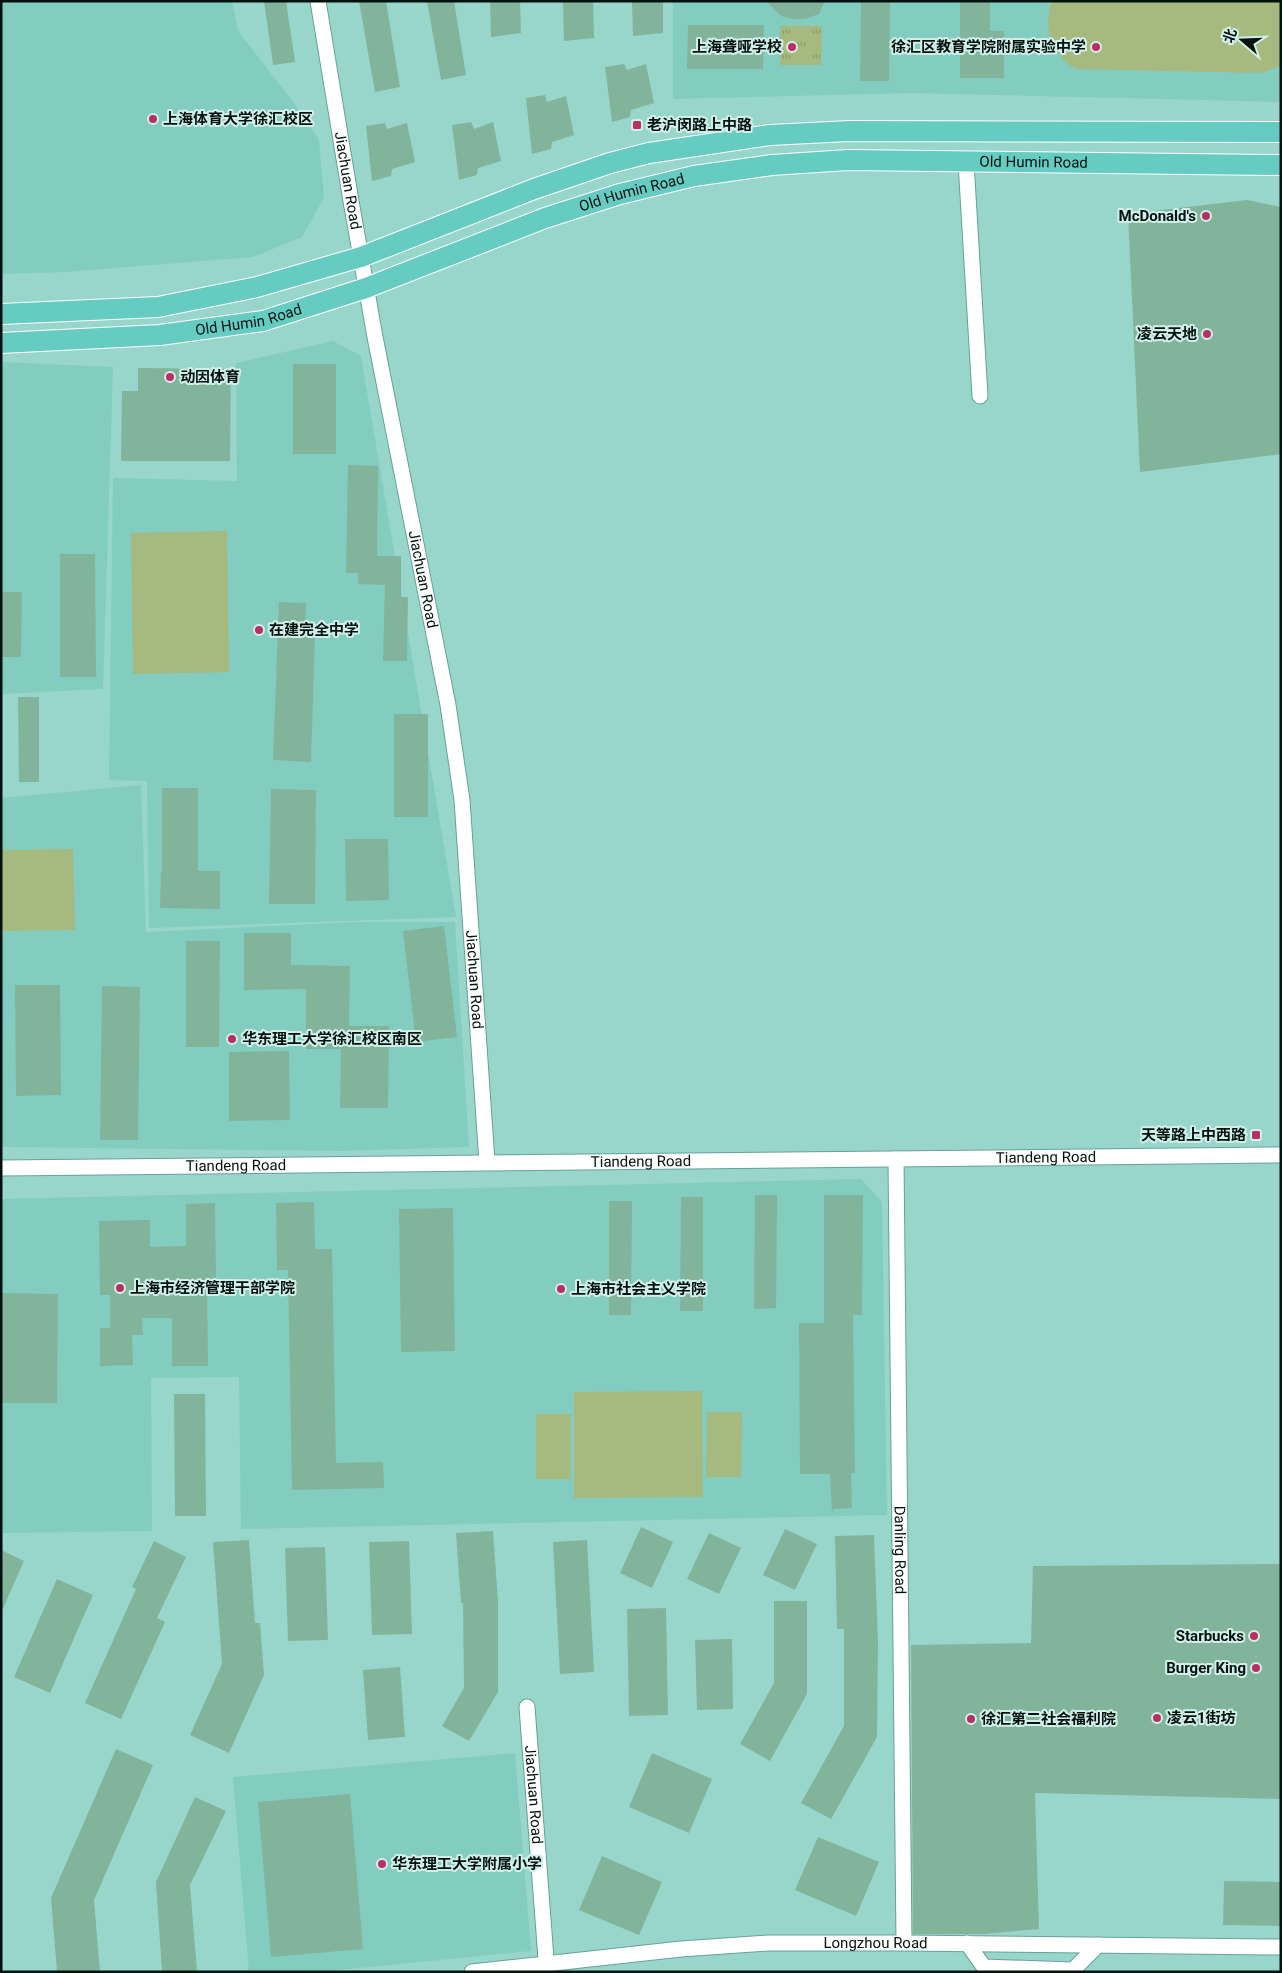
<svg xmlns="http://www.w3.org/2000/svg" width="1282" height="1973" viewBox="0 0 1282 1973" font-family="Roboto,'Noto Sans SC',sans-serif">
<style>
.built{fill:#83ccc0}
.grass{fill:url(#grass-tufts)}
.pitch{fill:#a6b97f}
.building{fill:#81b49b}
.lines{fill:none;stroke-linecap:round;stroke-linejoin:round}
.minor-casing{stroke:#65a298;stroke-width:17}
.major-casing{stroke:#fff;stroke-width:22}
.minor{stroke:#fff;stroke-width:15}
.major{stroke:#66ccc2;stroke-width:20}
.poi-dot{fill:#ba2e63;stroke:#d2f0ea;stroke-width:2}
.labels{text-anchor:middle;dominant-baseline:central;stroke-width:4;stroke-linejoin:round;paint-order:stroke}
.poi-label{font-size:15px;font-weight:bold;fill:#00110e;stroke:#d2f0ea;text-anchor:start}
.street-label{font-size:15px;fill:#00110e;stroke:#d2f0ea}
</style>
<defs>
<pattern id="grass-tufts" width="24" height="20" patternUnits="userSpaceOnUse" patternTransform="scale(1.25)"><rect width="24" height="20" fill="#a6b97f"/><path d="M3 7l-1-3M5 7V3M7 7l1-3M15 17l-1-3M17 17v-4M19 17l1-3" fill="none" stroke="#8d9e6d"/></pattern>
</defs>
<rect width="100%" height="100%" fill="#98d6cc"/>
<!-- built -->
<g class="built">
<path d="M1,1H232L238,31L291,99L319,140L324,198L302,237L253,257L65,272L1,274Z"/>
<path d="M673,1H1281V102L911,93L673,99Z"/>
<path d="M333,341L361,356L456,917L149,928L147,781L109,780L113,478L237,481L236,363Z"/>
<path d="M1,362L113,367L103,689L1,694Z"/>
<path d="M141,785L146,932L356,922H455L469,1147L341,1151L1,1147V798Z"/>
<path d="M861,1179L882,1202L887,1515L241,1529L239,1377L151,1378L152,1531L1,1533V1199Z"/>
<path d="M515,1753L531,1951L319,1972H249L233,1777Z"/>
</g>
<!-- grass -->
<path class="grass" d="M780,26H822L821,65H780Z"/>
<!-- pitch -->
<g class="pitch">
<path d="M1052,1H1281V66L1261,73L1076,69C1052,56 1042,28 1052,1Z"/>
<path d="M227,531L229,672L133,674L131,533Z"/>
<path d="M73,849L75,930L1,931V850Z"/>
<path d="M702,1391L703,1497L574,1498V1392Z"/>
<path d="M707,1412H742L741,1477H706Z"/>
<rect x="536" y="1414" width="35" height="65"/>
</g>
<!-- building -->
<g class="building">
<path d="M264,1H286L295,62L273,65Z"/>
<path d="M359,1H386L400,87L375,92Z"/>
<path d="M427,1H454L466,75L441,80Z"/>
<path d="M490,1H520L521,33L491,37Z"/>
<path d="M563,1H593L594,38L564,41Z"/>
<path d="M632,1H663V33L633,36Z"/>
<path d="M766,1H825L819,14L805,19H793L781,16Z"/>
<path d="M861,1H890L889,81H860Z"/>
<path d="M960,1H990V31H1004V78H960Z"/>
<path d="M688,25H764L763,69H687Z"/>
<path d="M624,64L627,70L646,64L654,103L631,110L630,117L612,122L605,67Z"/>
<path d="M545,95L547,102L566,96L574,135L552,142L551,149L532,154L526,98Z"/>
<path d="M471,122L474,129L493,122L501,161L478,168L477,175L459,180L452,125Z"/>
<path d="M385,123L387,129L407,123L415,162L392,169L391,176L372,181L366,126Z"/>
<path d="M1247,200L1281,207V454L1140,472L1128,214Z"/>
<rect x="293" y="364" width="43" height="90"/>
<path d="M138,368L231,369L230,461H121L122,391H138Z"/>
<path d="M348,465L378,466L377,556H401V597H408L407,661H383L385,585L358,584V573H346Z"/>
<path d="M60,554H95L96,677H60Z"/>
<path d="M1,592H22L21,657H1Z"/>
<path d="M279,602L306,603L305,632L315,633L311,762L273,760Z"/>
<path d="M18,697H39V782H19Z"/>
<rect x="394" y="714" width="34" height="103"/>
<path d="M162,788H198V871H220V909L160,908L161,871H162Z"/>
<path d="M271,789L316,790L315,904H269Z"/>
<path d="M345,839H388L389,900L346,901Z"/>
<path d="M444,926L457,1037L416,1042L403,931Z"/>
<path d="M244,933H291V965L350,966L349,1026H389L388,1108H340L341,1049H306V989L244,990Z"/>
<path d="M186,941H220L219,1047H186Z"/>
<path d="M15,985H60L61,1095L16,1096Z"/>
<path d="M102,986L140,987L138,1140H100Z"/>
<path d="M289,1051L290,1120L229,1121V1052Z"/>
<path d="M755,1195H777L776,1308L754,1309Z"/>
<path d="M824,1195H863L862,1315H853L855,1473H851L852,1508L834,1509V1508L832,1512L830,1474H800L799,1323H824Z"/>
<path d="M681,1197H703V1311H680Z"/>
<path d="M609,1201H632L631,1315H609Z"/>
<path d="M314,1202L315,1249H332L336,1463L383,1462L384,1488L292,1490L288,1270H277L276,1203Z"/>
<path d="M215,1203L216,1279H207L208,1366H172V1318H142L143,1335H132L133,1365L100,1366V1328H110V1295H100L99,1221L150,1220V1247L186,1246V1204Z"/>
<path d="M453,1208L455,1351L401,1352L399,1209Z"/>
<path d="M1,1293L58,1294L57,1403H1Z"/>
<path d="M174,1394H205L206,1516H175Z"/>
<path d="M641,1527L673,1542L652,1588L620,1573Z"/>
<path d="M785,1529L817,1544L795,1590L763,1575Z"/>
<path d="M493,1531L498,1601V1692L469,1741L442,1726L464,1688L463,1603H461L456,1533Z"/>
<path d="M709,1533L741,1548L719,1594L687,1579Z"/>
<path d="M874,1535L878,1642L877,1737L831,1819L801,1803L844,1726V1629H837L835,1536Z"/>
<path d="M249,1540L255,1623H260L264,1675L229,1753L190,1735L222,1664L213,1542Z"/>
<path d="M587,1540L594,1672L560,1674L553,1542Z"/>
<path d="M154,1541L186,1557L157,1618L165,1622L121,1719L85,1703L136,1589L132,1587Z"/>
<path d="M409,1541L412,1634L372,1635L369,1542Z"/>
<path d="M325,1547L328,1640L288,1641L285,1548Z"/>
<path d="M1,1550L24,1561L1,1613Z"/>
<path d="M1281,1564V1799L1035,1793L1039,1929L984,1934H913L911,1645L1031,1643L1033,1566Z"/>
<path d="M57,1579L93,1595L50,1693L14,1677Z"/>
<path d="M774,1601H807V1694L770,1761L740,1744L774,1683Z"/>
<path d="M666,1608L668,1715L629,1716L627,1609Z"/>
<path d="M732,1639L733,1709L697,1710L695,1640Z"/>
<path d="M400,1667L405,1737L368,1740L363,1670Z"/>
<path d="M116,1749L153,1765L94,1900L100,1972H57L51,1898Z"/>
<path d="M652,1753L712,1779L689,1833L629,1807Z"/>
<path d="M350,1794L363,1949L271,1957L258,1802Z"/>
<path d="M195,1797L226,1811L190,1885L197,1972H162L156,1882Z"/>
<path d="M818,1837L879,1862L856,1916L795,1890Z"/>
<path d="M602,1856L662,1882L639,1935L579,1910Z"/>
<path d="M1224,1881L1281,1882V1926L1223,1925Z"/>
</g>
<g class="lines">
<defs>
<g id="minor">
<path id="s1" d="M318,1L351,201L375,337L448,705L462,800L487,1162"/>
<path d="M966,162L980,396"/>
<path id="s2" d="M896,1159L904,1943"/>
<path id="s3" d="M1,1168L1281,1155"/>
<path id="s4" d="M527,1707L547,1972"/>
<path d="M967,1943L984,1967L1073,1970L1098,1945"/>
<path id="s5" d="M472,1972L681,1949L768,1943H904L1281,1947"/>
</g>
<g id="major">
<path d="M1,314L158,307L257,287L361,257L534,189L610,163L649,153L770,135L849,131L1281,132"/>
<path id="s6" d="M1,343L160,335L263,321L366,288L545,218L620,194L694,176L772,165L848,160L1281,165"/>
</g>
</defs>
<!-- minor casing -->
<use href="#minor" class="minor-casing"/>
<!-- major casing -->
<use href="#major" class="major-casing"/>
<!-- minor -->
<use href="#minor" class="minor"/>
<!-- major -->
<use href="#major" class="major"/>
</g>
<!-- markers -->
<g class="poi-dot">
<circle cx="792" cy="47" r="5"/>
<circle cx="1096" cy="47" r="5"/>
<circle cx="153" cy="119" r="5"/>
<rect x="632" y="120" width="10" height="10" rx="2.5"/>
<circle cx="1206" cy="216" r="5"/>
<circle cx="1207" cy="334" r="5"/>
<circle cx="170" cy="377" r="5"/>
<circle cx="259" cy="630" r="5"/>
<circle cx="232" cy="1039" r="5"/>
<rect x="1251" y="1130" width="10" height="10" rx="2.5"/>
<circle cx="120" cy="1288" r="5"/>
<circle cx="561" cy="1289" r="5"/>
<circle cx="1254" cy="1636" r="5"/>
<circle cx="1256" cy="1668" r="5"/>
<circle cx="1157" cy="1718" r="5"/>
<circle cx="971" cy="1719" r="5"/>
<circle cx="382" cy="1864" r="5"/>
</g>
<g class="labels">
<!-- poi labels -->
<g class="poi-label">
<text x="782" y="47" text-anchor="end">上海聋哑学校</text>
<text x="1086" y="47" text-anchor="end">徐汇区教育学院附属实验中学</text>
<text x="163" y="119">上海体育大学徐汇校区</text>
<text x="647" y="125">老沪闵路上中路</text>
<text x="1196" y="216" text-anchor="end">McDonald's</text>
<text x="1197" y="334" text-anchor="end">凌云天地</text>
<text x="180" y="377">动因体育</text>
<text x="269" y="630">在建完全中学</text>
<text x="242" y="1039">华东理工大学徐汇校区南区</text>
<text x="1246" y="1135" text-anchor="end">天等路上中西路</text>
<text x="130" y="1288">上海市经济管理干部学院</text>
<text x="571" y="1289">上海市社会主义学院</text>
<text x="1244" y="1636" text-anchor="end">Starbucks</text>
<text x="1246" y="1668" text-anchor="end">Burger King</text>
<text x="1167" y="1718">凌云1街坊</text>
<text x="981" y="1719">徐汇第二社会福利院</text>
<text x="392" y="1864">华东理工大学附属小学</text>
</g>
<!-- street labels -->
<g class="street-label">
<text stroke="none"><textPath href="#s6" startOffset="1059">Old Humin Road</textPath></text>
<text stroke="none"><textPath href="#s1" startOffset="182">Jiachuan Road</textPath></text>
<text stroke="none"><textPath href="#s6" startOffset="654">Old Humin Road</textPath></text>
<text stroke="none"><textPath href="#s6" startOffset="249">Old Humin Road</textPath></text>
<text stroke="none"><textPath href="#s1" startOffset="588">Jiachuan Road</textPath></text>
<text stroke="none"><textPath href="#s1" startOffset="992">Jiachuan Road</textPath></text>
<text stroke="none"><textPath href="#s3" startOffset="1045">Tiandeng Road</textPath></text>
<text stroke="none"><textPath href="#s3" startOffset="640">Tiandeng Road</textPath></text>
<text stroke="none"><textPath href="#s3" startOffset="235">Tiandeng Road</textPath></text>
<text stroke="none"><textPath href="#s2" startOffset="391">Danling Road</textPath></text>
<text stroke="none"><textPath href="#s4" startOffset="88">Jiachuan Road</textPath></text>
<text stroke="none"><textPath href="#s5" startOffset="405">Longzhou Road</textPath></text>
</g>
</g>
<!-- border -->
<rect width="1282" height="1973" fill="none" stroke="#00110e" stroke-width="5"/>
<!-- north arrow -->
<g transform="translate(1242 40) rotate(289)" stroke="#d2f0ea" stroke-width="4" paint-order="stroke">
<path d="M0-4L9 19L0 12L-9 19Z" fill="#00110e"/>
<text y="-8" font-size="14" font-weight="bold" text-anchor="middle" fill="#00110e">北</text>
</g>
</svg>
